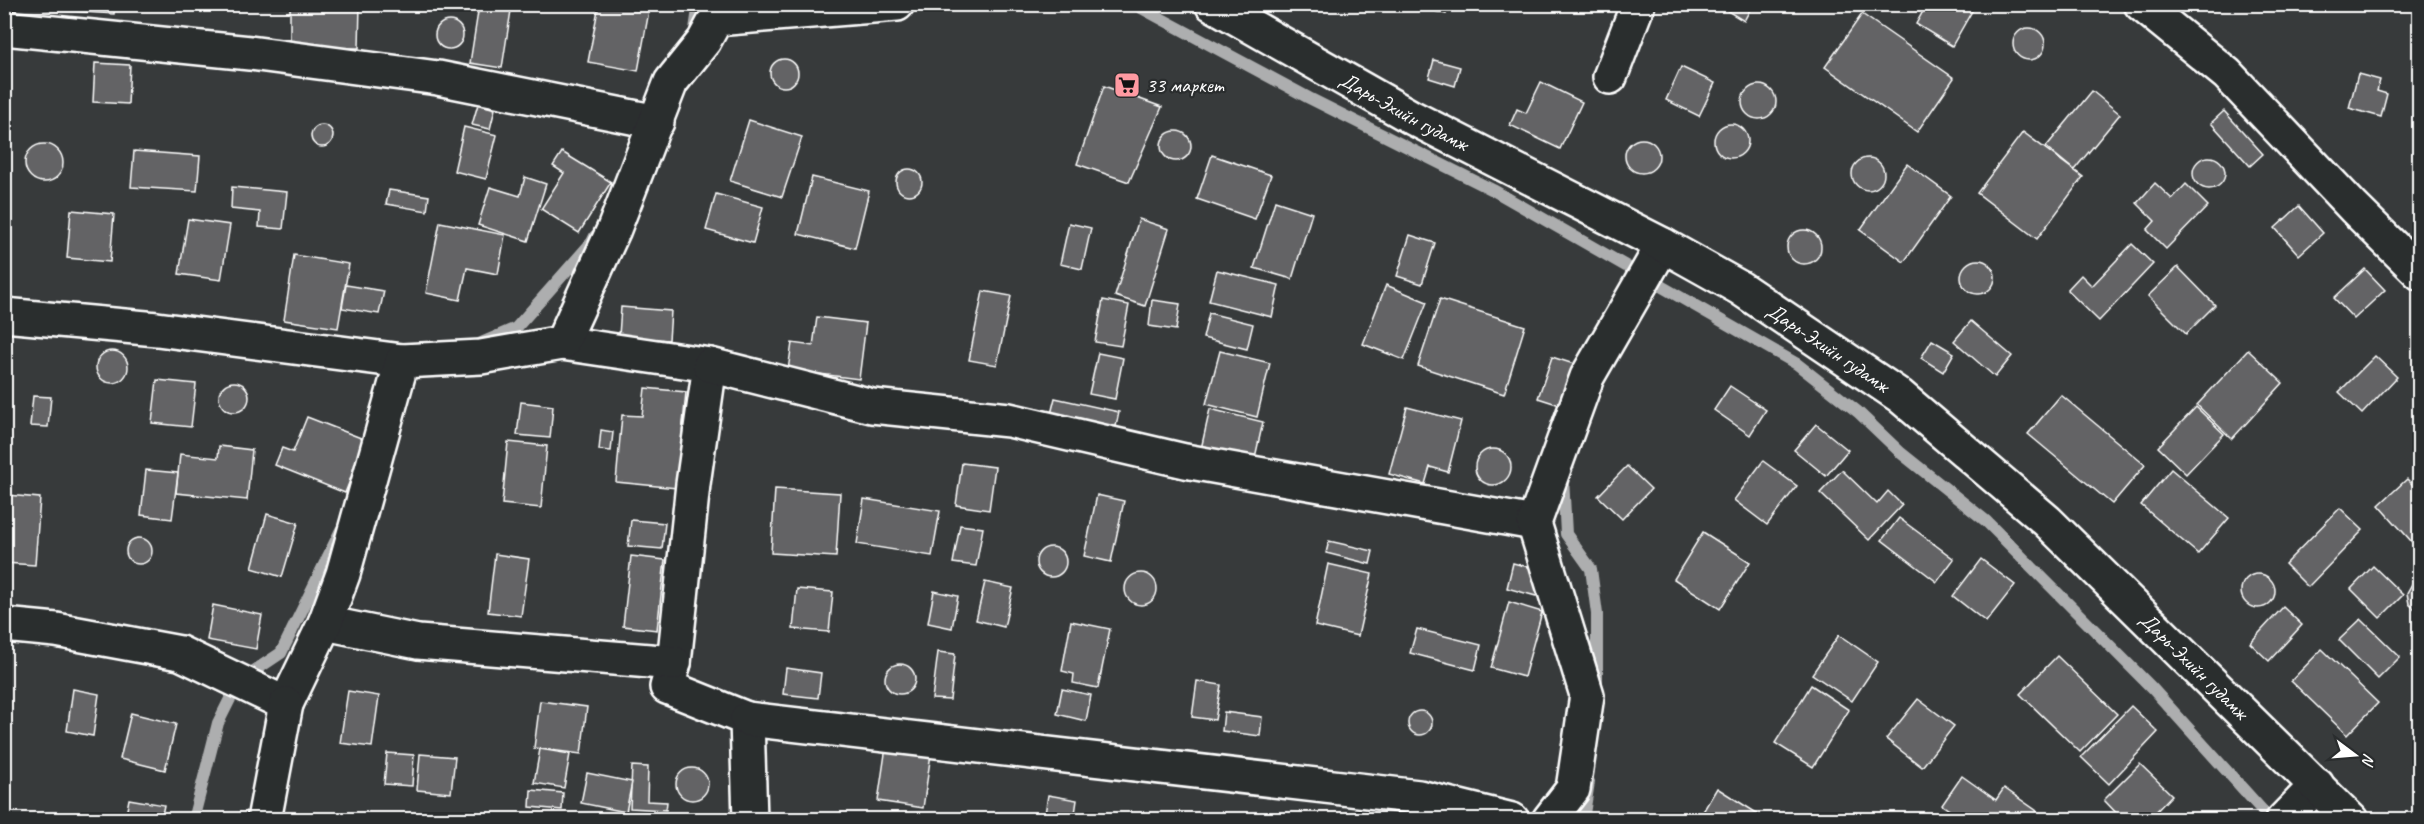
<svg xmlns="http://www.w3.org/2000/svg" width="2424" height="824" viewBox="0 0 2424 824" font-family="Caveat,sans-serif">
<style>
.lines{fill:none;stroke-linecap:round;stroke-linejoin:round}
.stream{stroke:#adaeaf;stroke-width:12}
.building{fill:#636465;stroke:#fff;stroke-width:1.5}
.street-casing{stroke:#fff;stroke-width:38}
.secondary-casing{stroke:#fff;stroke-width:38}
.street{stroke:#2a2d2e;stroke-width:33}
.secondary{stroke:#2a2d2e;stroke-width:33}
.labels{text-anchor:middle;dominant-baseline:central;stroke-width:4.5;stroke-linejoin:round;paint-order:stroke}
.poi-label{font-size:21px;fill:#fff;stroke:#2a2d2e;text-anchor:start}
.street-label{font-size:21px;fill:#fff;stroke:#2a2d2e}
</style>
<rect width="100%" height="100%" fill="#373a3b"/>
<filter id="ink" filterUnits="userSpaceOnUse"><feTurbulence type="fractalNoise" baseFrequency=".0167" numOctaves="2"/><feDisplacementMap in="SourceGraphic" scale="12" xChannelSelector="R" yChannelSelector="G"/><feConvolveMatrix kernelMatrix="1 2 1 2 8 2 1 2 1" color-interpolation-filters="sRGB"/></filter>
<g filter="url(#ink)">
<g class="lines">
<!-- stream -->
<g class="stream">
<path d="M1134,4L1309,98L1493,190L1797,364L1858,412L1901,453L1986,521L2152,688L2271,820"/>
<path d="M694,36L698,10L694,4"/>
<path d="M479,344L516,328L592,242L595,236"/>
<path d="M1563,477L1566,534L1591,569L1597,614V687"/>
<path d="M193,820L218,723L239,681L281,653L341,530"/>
<path d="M1583,820L1589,782"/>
</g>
</g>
<!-- building -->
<g class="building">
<path d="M44,4H115L114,14L44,9Z"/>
<path d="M290,4H360L359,48H290Z"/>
<path d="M461,4H512L502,68L470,63L478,12L460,10Z"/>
<path d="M599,4L649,11L638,71L588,62Z"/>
<path d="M1418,4H1448L1446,14L1418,7Z"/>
<path d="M1716,4H1753L1744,21Z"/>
<path d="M1927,4H1976L1952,46L1916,24Z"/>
<path d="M1862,14L1954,78L1917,132L1825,67Z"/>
<circle cx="449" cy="35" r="14"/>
<circle cx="2029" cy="44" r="16"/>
<circle cx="784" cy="73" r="14"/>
<path d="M1434,60L1460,67L1455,86L1429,78Z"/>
<path d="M95,63L130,65L128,104L93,102Z"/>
<path d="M1681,67L1715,83L1699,116L1666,100Z"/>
<path d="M2358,74L2380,80L2377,91L2387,94L2381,117L2349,108Z"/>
<path d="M1541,82L1582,102L1560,149L1510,125L1517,109L1526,113Z"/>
<circle cx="1759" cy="102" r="17"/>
<path d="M1104,86L1162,107L1129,182L1077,164Z"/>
<path d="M2092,91L2120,114L2074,170L2046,147Z"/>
<path d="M478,104L495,109L490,129L472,125Z"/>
<path d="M2224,111L2263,154L2250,166L2211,123Z"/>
<path d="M749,120L802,137L782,197L730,181Z"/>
<circle cx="1731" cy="141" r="17"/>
<circle cx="322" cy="136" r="11"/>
<path d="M464,127L497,135L486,179L454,171Z"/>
<circle cx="1176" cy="146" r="15"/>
<path d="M2023,132L2083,177L2037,239L1977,193Z"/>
<circle cx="1642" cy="156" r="17"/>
<circle cx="44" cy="163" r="19"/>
<path d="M134,151L200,156L197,191L131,187Z"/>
<path d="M562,152L611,182L579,233L541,209L564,173L553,166Z"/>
<path d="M1212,155L1271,175L1255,219L1197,199Z"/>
<circle cx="2209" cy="173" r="16"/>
<circle cx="1868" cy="174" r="16"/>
<path d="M1907,164L1951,196L1904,262L1860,230Z"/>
<circle cx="909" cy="182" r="13"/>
<path d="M525,177L546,184L528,241L478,225L490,187L520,196Z"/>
<path d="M812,177L869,191L855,248L798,234Z"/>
<path d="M2155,183L2172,199L2186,184L2208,206L2166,249L2147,230L2155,221L2137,203Z"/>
<path d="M2420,185V209L2414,207Z"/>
<path d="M232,187L287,192L283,229L259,227L260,212L231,209Z"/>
<path d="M389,190L429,196L427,211L386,204Z"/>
<path d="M716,194L763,207L753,243L706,230Z"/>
<path d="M1275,201L1312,213L1292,279L1254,268Z"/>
<path d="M2299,206L2323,233L2299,255L2275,228Z"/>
<path d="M71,210L114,214L110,262L67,258Z"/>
<path d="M188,219L230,225L221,280L179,274Z"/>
<path d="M1139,219L1169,229L1145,306L1115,296Z"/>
<path d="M440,222L505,235L498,274L467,268L460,300L426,293Z"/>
<path d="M1069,223L1091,228L1082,269L1060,264Z"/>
<circle cx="1804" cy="247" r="17"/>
<path d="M1410,235L1435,243L1422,284L1397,276Z"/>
<path d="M2132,244L2153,264L2099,321L2067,290L2081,275L2092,286Z"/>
<path d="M294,255L349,264L338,328L284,320Z"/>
<circle cx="1978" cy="277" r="17"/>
<path d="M2178,267L2215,305L2186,334L2148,296Z"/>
<path d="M2365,269L2385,290L2354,319L2334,298Z"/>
<path d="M1217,270L1279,285L1272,317L1209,301Z"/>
<path d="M346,285L384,291L379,314L342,308Z"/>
<path d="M1386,285L1427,302L1404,360L1363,344Z"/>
<path d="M983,291L1011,296L997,365L969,360Z"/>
<path d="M1440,299L1525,326L1504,394L1418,366Z"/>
<path d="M1103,300L1129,305L1121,346L1095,342Z"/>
<path d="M1152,300L1180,304L1176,330L1149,326Z"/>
<path d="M621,307L671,311L669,340L619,336Z"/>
<path d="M1209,313L1253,324L1247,349L1203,338Z"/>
<path d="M817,317L866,323L859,379L788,370L792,343L813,346Z"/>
<path d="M1971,321L2012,356L1995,377L1954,341Z"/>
<path d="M1932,340L1954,353L1943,372L1921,358Z"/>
<path d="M2248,350L2283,383L2232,439L2197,405Z"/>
<path d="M1220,351L1270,363L1257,417L1206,404Z"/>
<circle cx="112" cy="367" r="16"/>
<path d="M1098,353L1123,358L1115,399L1089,394Z"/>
<path d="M2375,356L2397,377L2362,414L2339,392Z"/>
<path d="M1552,357L1577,365L1563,406L1538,398Z"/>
<path d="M157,380L196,384L191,427L152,423Z"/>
<circle cx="234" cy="397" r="15"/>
<path d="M1730,386L1766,410L1750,435L1714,410Z"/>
<path d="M645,388L686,392L677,488L616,482L622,415L642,416Z"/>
<path d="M2061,395L2145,465L2112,504L2028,434Z"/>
<path d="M33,396L51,397L48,427L30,426Z"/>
<path d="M1055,398L1119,412L1115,431L1050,418Z"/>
<path d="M521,402L553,406L550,438L517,435Z"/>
<path d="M1407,407L1461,421L1448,472L1430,467L1425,484L1389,474Z"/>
<path d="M2196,407L2224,434L2186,474L2158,447Z"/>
<path d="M1210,409L1263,422L1254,462L1201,449Z"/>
<path d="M307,417L366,440L345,493L275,465L282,448L293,452Z"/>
<path d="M1816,424L1848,450L1826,476L1794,450Z"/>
<path d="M601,430L613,432L611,451L599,450Z"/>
<path d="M508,442L547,446L541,508L502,504Z"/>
<path d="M219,446L252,450L247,500L176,493L180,454L218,458Z"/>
<circle cx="1493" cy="467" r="18"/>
<path d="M1763,461L1797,486L1767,525L1734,500Z"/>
<path d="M962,463L995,467L989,510L956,505Z"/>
<path d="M1627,466L1651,489L1622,519L1598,496Z"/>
<path d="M2171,469L2229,518L2198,554L2141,505Z"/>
<path d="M146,470L178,473L172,519L141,515Z"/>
<path d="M1842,470L1877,504L1888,491L1902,505L1869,540L1820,493Z"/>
<path d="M2407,479L2420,492V551L2379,505Z"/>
<path d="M775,489L840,493L836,557L771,553Z"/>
<path d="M7,495L40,498L35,565L4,563Z"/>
<path d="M1097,495L1124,501L1111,562L1084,556Z"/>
<path d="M864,499L940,511L932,556L857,544Z"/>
<path d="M2340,508L2363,530L2308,587L2285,564Z"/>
<path d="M267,514L298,523L282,577L252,568Z"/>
<path d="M1899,518L1954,559L1937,582L1882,540Z"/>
<path d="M631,520L665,523L662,549L628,546Z"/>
<path d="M960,525L983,528L976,566L953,563Z"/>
<path d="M1703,532L1750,562L1720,609L1674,579Z"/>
<circle cx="139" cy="551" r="13"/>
<path d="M1329,541L1373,551L1370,564L1326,553Z"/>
<circle cx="1051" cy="562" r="15"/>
<path d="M495,554L529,559L521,616L488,612Z"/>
<path d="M631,556L665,560L657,630L623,626Z"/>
<path d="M1981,559L2015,585L1986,622L1953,596Z"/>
<path d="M1513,563L1543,571L1536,596L1507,588Z"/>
<path d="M1328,564L1372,574L1358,636L1315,626Z"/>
<path d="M2373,566L2403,595L2380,618L2351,589Z"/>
<circle cx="1141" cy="589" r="16"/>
<circle cx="2258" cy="591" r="17"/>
<path d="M2420,579V613L2409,604L2407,593L2413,582Z"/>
<path d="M985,582L1013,588L1004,627L976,620Z"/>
<path d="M797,589L833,592L829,632L793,629Z"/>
<path d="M934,591L958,596L952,628L928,623Z"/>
<path d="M1509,602L1542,612L1524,677L1491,668Z"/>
<path d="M213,605L262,615L256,649L207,640Z"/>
<path d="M2283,607L2302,625L2269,661L2250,643Z"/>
<path d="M2361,619L2400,657L2378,679L2339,640Z"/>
<path d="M1071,621L1110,629L1098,688L1073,683L1074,674L1062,671Z"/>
<path d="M1417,629L1481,645L1475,670L1410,653Z"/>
<path d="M1839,635L1878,662L1852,701L1812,674Z"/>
<path d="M2322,649L2378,703L2347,735L2291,681Z"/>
<path d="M938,652L955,654L950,700L932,699Z"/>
<path d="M2057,656L2117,714L2080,752L2020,694Z"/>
<circle cx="900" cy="679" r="15"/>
<path d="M786,668L821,673L818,698L783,694Z"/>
<path d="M1197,681L1221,685L1215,720L1192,717Z"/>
<path d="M1811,685L1849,710L1813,767L1775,743Z"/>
<path d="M73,689L99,694L93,736L67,731Z"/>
<path d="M1062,689L1091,695L1086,721L1057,714Z"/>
<path d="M348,691L379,696L372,747L340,743Z"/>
<path d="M1918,699L1954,726L1922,767L1886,739Z"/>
<path d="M540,701L587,707L581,754L534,748Z"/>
<path d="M2131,706L2158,732L2109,784L2081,757Z"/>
<circle cx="1420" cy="723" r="12"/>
<path d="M1224,712L1262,717L1260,736L1222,731Z"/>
<path d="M131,713L176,724L165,770L120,759Z"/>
<path d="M886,747L931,754L923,808L878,801Z"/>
<path d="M540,749L570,754L564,788L534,783Z"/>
<path d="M387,753L414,755L412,786L384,784Z"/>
<path d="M420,754L455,757L451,793L417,790Z"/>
<path d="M2140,764L2172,795L2148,820H2123L2104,800Z"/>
<path d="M632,766L648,767L647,801L667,802L666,810L630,808Z"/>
<circle cx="692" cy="784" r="16"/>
<path d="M587,773L632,782L626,812L581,803Z"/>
<path d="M1962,776L1996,800L2004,788L2037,811L2031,820H1964L1942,805Z"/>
<path d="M1717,788L1763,817L1761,820H1698Z"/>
<path d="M531,790L563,793L562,810L530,807Z"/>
<path d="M1048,795L1077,800L1074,820H1044Z"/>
<path d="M129,799L164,805L161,820H125Z"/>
<path d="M525,813L533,816L537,820H513Z"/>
</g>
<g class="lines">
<defs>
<g id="street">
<path d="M2141,4L2227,74L2354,208L2420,273"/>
<path d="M4,28L250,53L438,78L657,122"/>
<path d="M1610,77L1638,4"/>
<path d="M4,315L157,329L402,361"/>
<path d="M562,343L710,365L693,484L674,663L667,687L747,719L750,820"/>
<path d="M710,365L872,406L1009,420L1185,461L1534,523"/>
<path d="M325,623L418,642L674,663"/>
<path d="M4,625L56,630L180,653L286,704L325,623L343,574L402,361L481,357L562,343L614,229L671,82L704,41L716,19L897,4"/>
<path d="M747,719L1419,797L1512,820"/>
<path d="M264,820L286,704"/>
<path d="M1549,820L1573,789L1587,695L1534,523L1587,377L1663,245"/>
<path d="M2283,820L2317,785"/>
</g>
<g id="secondary">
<path id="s1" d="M1212,4L1413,118L1663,245L1740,288L1900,396L2047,521L2351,820"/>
</g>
</defs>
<!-- street casing -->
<use href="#street" class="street-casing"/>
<!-- secondary casing -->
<use href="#secondary" class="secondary-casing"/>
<!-- street -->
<use href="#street" class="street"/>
<!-- secondary -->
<use href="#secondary" class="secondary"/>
</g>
</g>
<!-- icons -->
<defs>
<symbol id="supermarket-square" viewBox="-11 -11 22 22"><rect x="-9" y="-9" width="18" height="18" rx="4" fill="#ff9aa2" stroke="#2a2d2e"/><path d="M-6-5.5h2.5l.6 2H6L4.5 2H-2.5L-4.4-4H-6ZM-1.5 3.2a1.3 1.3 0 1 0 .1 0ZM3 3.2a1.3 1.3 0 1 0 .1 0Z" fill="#111"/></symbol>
</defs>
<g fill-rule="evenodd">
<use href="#supermarket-square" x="1112" y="70" width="30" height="30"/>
</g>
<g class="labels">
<!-- poi labels -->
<g class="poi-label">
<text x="1146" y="85">33 маркет</text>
</g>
<!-- street labels -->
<g class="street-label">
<text stroke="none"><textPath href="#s1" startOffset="220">Дарь-Эхийн гудамж</textPath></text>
<text stroke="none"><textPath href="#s1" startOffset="706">Дарь-Эхийн гудамж</textPath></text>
<text stroke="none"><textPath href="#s1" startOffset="1192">Дарь-Эхийн гудамж</textPath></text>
</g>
</g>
<!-- margin -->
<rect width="2424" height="824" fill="none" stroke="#2a2d2e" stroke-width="24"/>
<rect x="12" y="12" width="2400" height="800" fill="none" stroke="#fff" stroke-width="2" filter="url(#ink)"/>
<!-- north arrow -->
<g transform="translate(2355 755) rotate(106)" stroke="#2a2d2e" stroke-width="4.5" paint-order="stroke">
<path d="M0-4.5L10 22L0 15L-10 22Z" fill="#ffffff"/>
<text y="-9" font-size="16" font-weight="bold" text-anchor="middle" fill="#ffffff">N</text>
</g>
</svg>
